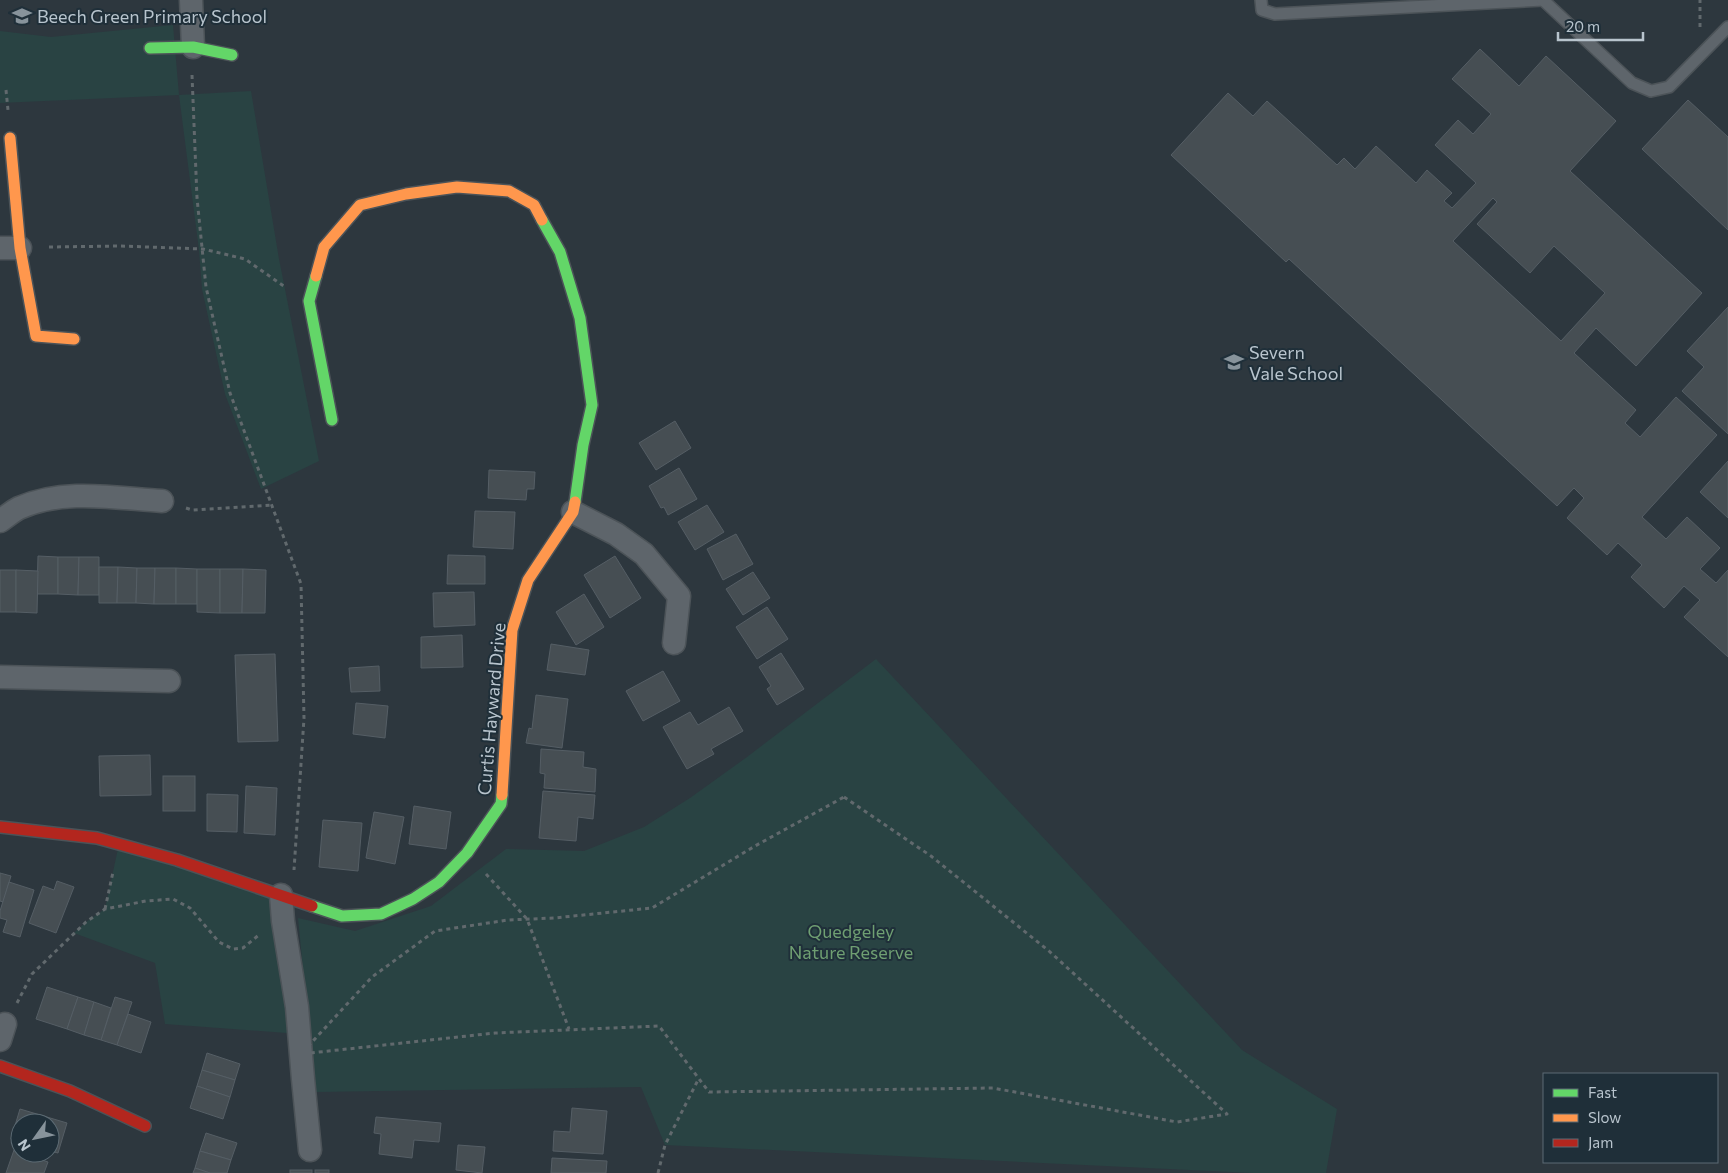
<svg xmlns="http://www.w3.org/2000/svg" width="1728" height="1173" viewBox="0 0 1728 1173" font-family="Commissioner,sans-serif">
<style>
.green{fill:#294343}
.building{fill:#464e53;stroke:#555e65;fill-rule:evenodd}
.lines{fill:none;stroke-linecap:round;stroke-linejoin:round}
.lane-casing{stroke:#4c5358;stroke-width:14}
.street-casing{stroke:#4c5358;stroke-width:25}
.fast-casing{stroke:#4c5358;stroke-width:14}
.slow-casing{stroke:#4c5358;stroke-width:14}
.jam-casing{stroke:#4c5358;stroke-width:14}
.path{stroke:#61696d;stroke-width:3;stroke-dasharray:4 4;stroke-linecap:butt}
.lane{stroke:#5e656b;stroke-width:11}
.street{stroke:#5e656b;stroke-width:22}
.fast{stroke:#63d668;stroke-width:11}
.slow{stroke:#ff974d;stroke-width:11}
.jam{stroke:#b3261e;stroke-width:11}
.labels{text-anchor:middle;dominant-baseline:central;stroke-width:4;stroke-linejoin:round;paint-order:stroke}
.poi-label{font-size:18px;fill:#b8c4cd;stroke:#1f2f39;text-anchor:start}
.street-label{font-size:18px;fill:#b8c4cd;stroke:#1f2f39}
.park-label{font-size:18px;fill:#6f9f72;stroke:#1f2f39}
</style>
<rect width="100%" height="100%" fill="#2d373e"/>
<!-- green -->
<g class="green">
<path d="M173,25L179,95L251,91L279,259L319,461L261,489L225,394L202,289L199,250L179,95L0,103V31L51,37Z"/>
<path d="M876,659L1242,1050L1337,1109L1326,1173H1253L665,1145L641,1087L315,1092L298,918L355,931L431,906L506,849L584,851L644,827L690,798L747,757Z"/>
<path d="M119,844L281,895L300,1034L165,1024L155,963L74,933L86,922L105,909Z"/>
</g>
<!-- building -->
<g class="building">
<path d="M1480,49L1519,86L1546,56L1616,121L1570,171L1702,293L1636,366L1596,328L1574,353L1636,410L1625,423L1640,437L1676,397L1717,435L1642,517L1666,539L1687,517L1720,548L1700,569L1716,583L1728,570V657L1684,617L1700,600L1684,586L1664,608L1631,577L1642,565L1618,543L1607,555L1567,518L1584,498L1574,488L1557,506L1289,259L1286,262L1171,155L1228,93L1253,116L1267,101L1337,165L1344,158L1355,169L1376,146L1416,183L1427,170L1452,193L1444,201L1452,208L1476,183L1435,145L1458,120L1473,134L1491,114L1452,79ZM1493,198L1497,202L1477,224L1530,273L1554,246L1605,293L1561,341L1453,241Z"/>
<path d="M1688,100L1728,137V230L1642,149Z"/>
<path d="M1728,307V434L1682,391L1704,367L1687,351Z"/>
<path d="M675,421L691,448L656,470L639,443Z"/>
<path d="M1728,461V518L1700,492Z"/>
<path d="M679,468L697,499L668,515L664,507L661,508L649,486Z"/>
<path d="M489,470L535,472L534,489H527L526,500L488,498Z"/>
<path d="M707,505L724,532L695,550L678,522Z"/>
<path d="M475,511L515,512L513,549L473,547Z"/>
<path d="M736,534L753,564L723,580L707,549Z"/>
<path d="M448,555L485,556V584H447Z"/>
<path d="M38,556L58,557V594H37Z"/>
<path d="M615,556L641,598L610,618L584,575Z"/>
<path d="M58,557H79L78,595L58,594Z"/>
<path d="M79,557H99V595H78Z"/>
<path d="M99,567H118L117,603H99Z"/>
<path d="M118,567L137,568L136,603H117Z"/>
<path d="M137,568H155L154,604L136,603Z"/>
<path d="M155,568H176V604H154Z"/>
<path d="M176,568L197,569V604H176Z"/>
<path d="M197,569H220V613L197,612Z"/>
<path d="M220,569H243L242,613H220Z"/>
<path d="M243,569L266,570L265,613H242Z"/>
<rect x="0" y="570" width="16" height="42"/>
<path d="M16,570L38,571L37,613L16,612Z"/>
<path d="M753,572L770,598L743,615L726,589Z"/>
<path d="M474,592L475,625L434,627L433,593Z"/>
<path d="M584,594L604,627L576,645L556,612Z"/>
<path d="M767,607L788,639L757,659L736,627Z"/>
<path d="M462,635L463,667L421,668V637Z"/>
<path d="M551,644L589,650L585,675L547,670Z"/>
<path d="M781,653L804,689L777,705L767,689L771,686L759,667Z"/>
<path d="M275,654L278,741L238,742L235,655Z"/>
<path d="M379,666L380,691L351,692L349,668Z"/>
<path d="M663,671L680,701L643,721L626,691Z"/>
<path d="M536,695L568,699L562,748L526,743L529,728L532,729Z"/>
<path d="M356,703L388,706L385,738L353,734Z"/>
<path d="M729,707L743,731L711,749L714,754L687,769L663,727L690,712L698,725Z"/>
<path d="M541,749L584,752L583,767L596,769L595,792L544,788L545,774L540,773Z"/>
<path d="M150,755L151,795L100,796L99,756Z"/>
<rect x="163" y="776" width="32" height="35"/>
<path d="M246,786L277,788L275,835L244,833Z"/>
<path d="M543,791L595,795L593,819L578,817L576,841L539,838Z"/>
<path d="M207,794L238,795L237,832L207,831Z"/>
<path d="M414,806L451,812L446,849L409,844Z"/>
<path d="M374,812L404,817L395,864L366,858Z"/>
<path d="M323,820L362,823L358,871L319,867Z"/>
<path d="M0,873L11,876L3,902L0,901Z"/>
<path d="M57,881L74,887L56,933L29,923L43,886L54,890Z"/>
<path d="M9,882L34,890L20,937L3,932L7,920L0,918V911Z"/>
<path d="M47,987L78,997L67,1029L36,1019Z"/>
<path d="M78,997L94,1002L84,1035L67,1029Z"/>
<path d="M115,997L132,1002L117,1045L101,1040Z"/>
<path d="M94,1002L111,1008L101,1040L84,1035Z"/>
<path d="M128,1014L151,1022L141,1053L117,1045Z"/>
<path d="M207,1053L240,1064L235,1080L202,1070Z"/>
<path d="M202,1070L235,1080L230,1097L197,1086Z"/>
<path d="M197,1086L230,1097L223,1119L190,1108Z"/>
<path d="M572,1108L607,1111L603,1154L553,1151L554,1131L570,1132Z"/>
<path d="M20,1109L67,1123L58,1153L50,1151V1123H20V1142L11,1139Z"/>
<path d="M376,1117L441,1123L439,1142L414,1140L412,1158L379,1154L381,1134L374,1133Z"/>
<path d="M206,1133L237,1143L231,1160L200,1151Z"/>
<path d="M458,1145L485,1147L482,1173L456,1170Z"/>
<path d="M14,1150L48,1162L44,1173H6Z"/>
<path d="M200,1151L231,1160L227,1173H210L195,1168Z"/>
<path d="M552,1158L607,1161L606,1173H551Z"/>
<path d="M195,1168L210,1173H193Z"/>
<rect x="290" y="1170" width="22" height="3"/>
<rect x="315" y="1170" width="14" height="3"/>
</g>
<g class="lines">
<defs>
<g id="lane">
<path d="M1261,0L1262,10L1275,14L1543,0"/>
<path d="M1543,0L1632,83L1651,91L1669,87L1728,27"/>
</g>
<g id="street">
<path d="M191,0L193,47"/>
<path d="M0,248H20"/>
<path d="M573,512L616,534L644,554L679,596L674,643"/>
<path d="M0,521C6,517 13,511 19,508C64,488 115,498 162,501"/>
<path d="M0,677L169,681"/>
<path d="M281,895L283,921L297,1007L303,1079L310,1150"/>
<path d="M0,1040L5,1024"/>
</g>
<g id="fast">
<path d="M150,48L193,47L232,55"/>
<path d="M542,220L560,252L580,318L592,405L583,445L575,502"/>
<path d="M316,276L309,301L332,420"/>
<path d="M312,906L342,916L381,914L413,899L439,882L467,853L501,804L502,795"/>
</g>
<g id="slow">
<path d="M10,138L20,248L36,336L74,339"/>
<path d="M316,276L324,247L360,205L406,194L457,187L509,191L534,205L542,220"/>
<path d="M502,795L512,630L528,580L573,512L575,502"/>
</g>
<g id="jam">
<path d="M0,827L97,838L177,860L312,906"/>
<path d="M0,1066L70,1091L145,1126"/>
</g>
</defs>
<!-- lane casing -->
<use href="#lane" class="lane-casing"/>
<!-- street casing -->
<use href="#street" class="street-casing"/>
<!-- fast casing -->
<use href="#fast" class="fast-casing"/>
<!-- slow casing -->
<use href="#slow" class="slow-casing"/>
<!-- jam casing -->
<use href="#jam" class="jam-casing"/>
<!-- path -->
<g class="path">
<path d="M1700,27V0"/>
<path d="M192,75L197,198L206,287L230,393L301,584L304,718L294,870"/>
<path d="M6,90L8,110"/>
<path d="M49,247L120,246L203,249L245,259L285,287"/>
<path d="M186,508L192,510L272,505"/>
<path d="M844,797L931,856L1049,951L1227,1114L1177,1122L993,1088L709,1092L659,1026L495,1033L301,1054L372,977L435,931L508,920L554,918L652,908L755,846Z"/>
<path d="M486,874L527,919L569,1029"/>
<path d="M105,909L113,872"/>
<path d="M17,1003L32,974L86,922L105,909L146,901L173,899L190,908L219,942L233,949L243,948L260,934"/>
<path d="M658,1173L665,1145L699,1078"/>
</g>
<!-- lane -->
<use href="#lane" class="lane"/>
<!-- street -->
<use href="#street" class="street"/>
<!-- fast -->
<use href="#fast" class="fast"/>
<!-- slow -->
<use href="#slow" class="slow"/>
<!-- jam -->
<use href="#jam" class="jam"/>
</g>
<!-- icons -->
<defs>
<symbol id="school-bare" viewBox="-9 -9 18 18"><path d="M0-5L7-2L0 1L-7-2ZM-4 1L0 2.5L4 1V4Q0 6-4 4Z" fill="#87939b" stroke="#1f2f39" stroke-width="2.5" paint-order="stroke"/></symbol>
</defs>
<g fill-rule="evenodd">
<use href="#school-bare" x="8" y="2" width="28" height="28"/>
<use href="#school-bare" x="1220" y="348" width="28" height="28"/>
</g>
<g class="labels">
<!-- poi labels -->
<g class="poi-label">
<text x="37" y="16">Beech Green Primary School</text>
<text x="1249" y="352">Severn<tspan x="1249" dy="21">Vale School</tspan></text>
</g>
<!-- street labels -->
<g class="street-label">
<text transform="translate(491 709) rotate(-85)">Curtis Hayward Drive</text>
</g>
<!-- park labels -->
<g class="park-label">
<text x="851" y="931">Quedgeley<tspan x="851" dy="21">Nature Reserve</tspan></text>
</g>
</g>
<!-- legend -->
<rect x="1543" y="1073" width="175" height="90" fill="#1f2f39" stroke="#5c6b74"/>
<rect x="1553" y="1089" width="25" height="8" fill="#63d668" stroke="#5c6b74"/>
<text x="1588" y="1098" font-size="15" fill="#b8c4cd">Fast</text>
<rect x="1553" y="1114" width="25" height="8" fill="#ff974d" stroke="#5c6b74"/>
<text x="1588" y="1123" font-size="15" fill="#b8c4cd">Slow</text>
<rect x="1553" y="1139" width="25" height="8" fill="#b3261e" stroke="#5c6b74"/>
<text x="1588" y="1148" font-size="15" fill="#b8c4cd">Jam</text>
<!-- north arrow -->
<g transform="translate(35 1138) rotate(237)"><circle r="24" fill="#1f2f39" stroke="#5c6b74"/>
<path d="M0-4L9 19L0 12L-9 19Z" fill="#87939b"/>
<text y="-8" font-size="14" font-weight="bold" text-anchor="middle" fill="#b8c4cd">N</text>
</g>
<!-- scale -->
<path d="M1558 32v8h85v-8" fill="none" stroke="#b8c4cd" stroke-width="2.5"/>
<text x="1566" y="32" font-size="15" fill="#b8c4cd" stroke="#1f2f39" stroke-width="4" paint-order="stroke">20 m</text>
</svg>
